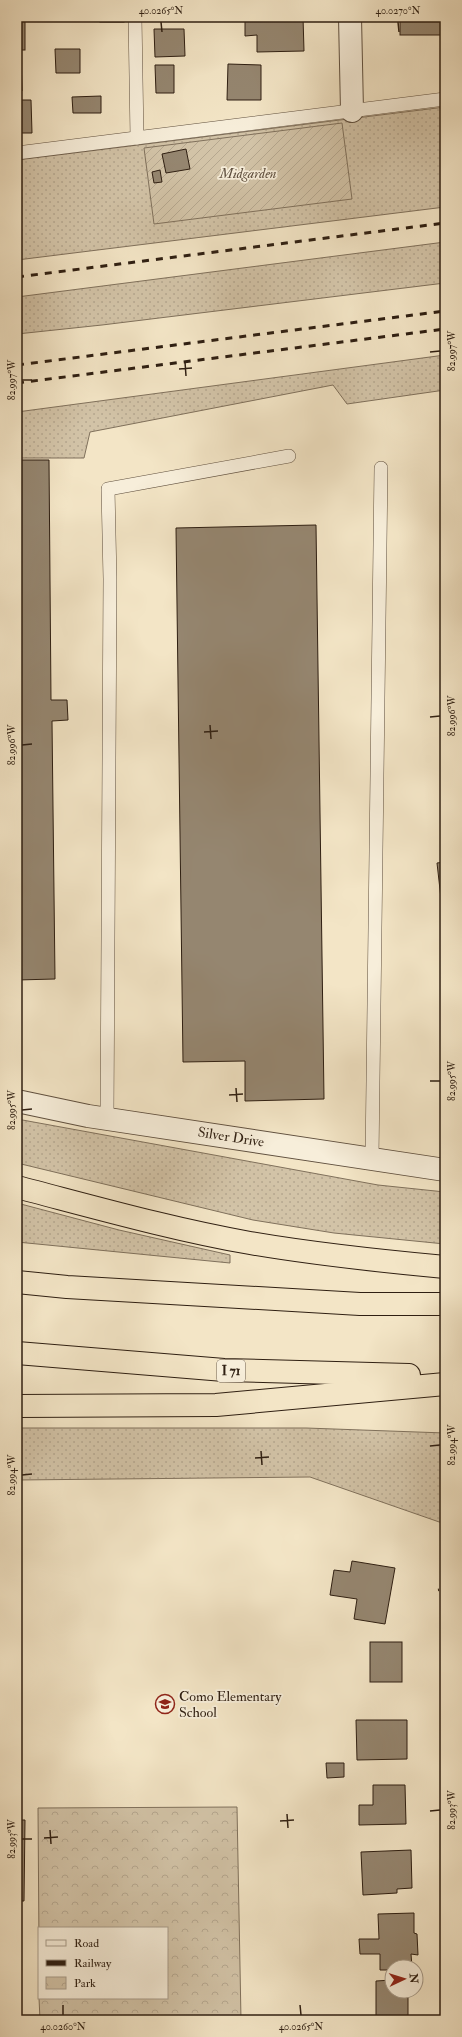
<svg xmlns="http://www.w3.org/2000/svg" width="462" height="2037" viewBox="0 0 462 2037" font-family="'IM FELL Double Pica',serif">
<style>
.grass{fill:url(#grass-dots);stroke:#80715c}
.park{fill:url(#park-crowns);stroke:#80715c}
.garden{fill:url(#garden-furrows);stroke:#80715c}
.building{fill:#958670;stroke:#2f1f12}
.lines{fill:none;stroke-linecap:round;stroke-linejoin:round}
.service-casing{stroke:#60503f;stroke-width:14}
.minor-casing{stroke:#60503f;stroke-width:24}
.motorway-casing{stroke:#2f1f12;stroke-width:24}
.path{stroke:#2f1f12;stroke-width:2.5;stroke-dasharray:1 2;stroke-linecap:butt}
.service{stroke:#f7eeda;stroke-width:13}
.minor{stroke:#f7eeda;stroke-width:22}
.motorway{stroke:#f3e5c6;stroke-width:22}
.rail{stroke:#2f1f12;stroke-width:3;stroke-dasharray:7 7;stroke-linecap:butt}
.ticks{fill:none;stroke:#2f1f12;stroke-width:1.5}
.labels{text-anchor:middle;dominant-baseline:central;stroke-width:3.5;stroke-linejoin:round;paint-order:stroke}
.shield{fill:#f7eeda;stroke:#6b5d4e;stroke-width:1}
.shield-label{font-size:13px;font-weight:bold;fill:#2f1f12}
.park-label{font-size:14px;font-style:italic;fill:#60503f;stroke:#f7eeda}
.street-label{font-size:14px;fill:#2f1f12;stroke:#f7eeda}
.poi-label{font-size:14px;fill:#2f1f12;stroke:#f7eeda;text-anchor:start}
.neatline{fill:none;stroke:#2f1f12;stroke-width:1.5}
.ticks-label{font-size:10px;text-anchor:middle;fill:#2f1f12}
</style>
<defs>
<pattern id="grass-dots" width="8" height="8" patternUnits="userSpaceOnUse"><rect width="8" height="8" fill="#d2c3a7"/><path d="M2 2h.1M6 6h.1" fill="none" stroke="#b5a78f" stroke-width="1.8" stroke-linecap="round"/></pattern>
<pattern id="park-crowns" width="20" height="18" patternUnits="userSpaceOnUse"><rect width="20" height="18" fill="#d2c3a7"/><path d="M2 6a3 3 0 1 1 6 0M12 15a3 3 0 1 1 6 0" fill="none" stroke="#b5a78f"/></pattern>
<pattern id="garden-furrows" width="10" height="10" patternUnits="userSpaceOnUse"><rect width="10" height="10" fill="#d2c3a7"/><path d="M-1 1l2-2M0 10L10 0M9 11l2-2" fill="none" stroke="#b5a78f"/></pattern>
</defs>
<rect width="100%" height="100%" fill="#f3e5c6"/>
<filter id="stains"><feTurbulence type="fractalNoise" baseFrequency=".005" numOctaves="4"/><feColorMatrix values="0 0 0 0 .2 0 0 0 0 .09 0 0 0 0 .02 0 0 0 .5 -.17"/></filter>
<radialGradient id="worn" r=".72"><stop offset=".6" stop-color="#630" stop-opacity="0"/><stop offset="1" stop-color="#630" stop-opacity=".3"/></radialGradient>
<!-- grass -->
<g class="grass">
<path d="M445,107V207L17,260V160Z"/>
<path d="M445,242V283L102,325L17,334V297Z"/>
<path d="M445,355V390L347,404L333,385L90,432L84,458H17V412Z"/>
<path d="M17,1119L378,1185L445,1192V1244L334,1233L253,1220L17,1163Z"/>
<path d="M17,1203L119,1230L230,1255V1263L17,1242Z"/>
<path d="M17,1428H306L445,1433V1524L310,1477L17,1480Z"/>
</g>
<!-- park -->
<path class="park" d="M237,1807L241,2020H40L39,1998H167V1928H39V1946L38,1808Z"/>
<!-- garden -->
<path class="garden" d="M342,123L352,199L154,224L144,148Z"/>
<!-- building -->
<g class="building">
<rect x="17" y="17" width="8" height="33"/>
<rect x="100" y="17" width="24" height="5"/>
<path d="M257,17H303L304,51L257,52V35L245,36V19H256Z"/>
<rect x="400" y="17" width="45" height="18"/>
<path d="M154,29H184L185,56L155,57Z"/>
<path d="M55,49H80V73H56Z"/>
<path d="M17,58H21L22,91H17Z"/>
<path d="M228,64L261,65V100H227Z"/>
<path d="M155,65H174V93H156Z"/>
<path d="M101,96V113H73L72,97Z"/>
<path d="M17,100H31L32,133H17Z"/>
<path d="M186,149L190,169L166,173L162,154Z"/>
<path d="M160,170L162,182L154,183L152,172Z"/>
<path d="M17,460H49L51,700H67L68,720L52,721L55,979L17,980Z"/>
<path d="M316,525L324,1099L245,1101V1061L183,1062L176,528Z"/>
<path d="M445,862V934L437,863Z"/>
<path d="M352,1561L395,1568L385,1624L354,1619L357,1599L330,1595L334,1570L350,1572Z"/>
<rect x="370" y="1642" width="32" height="40"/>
<path d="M356,1720H407V1759L357,1760Z"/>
<path d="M326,1763H344V1777L327,1778Z"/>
<path d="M373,1785H405L406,1824L359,1825V1805H373Z"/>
<path d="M17,1820H25L24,1901H17Z"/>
<path d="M411,1850L412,1888L397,1889V1893L363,1895L361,1852Z"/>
<path d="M414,1913V1933L417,1934L418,1955L411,1954L412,1967H392V1970H380V1954H360L359,1939H379L378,1914Z"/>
<path d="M392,1980V1991H408V2019H376V1981Z"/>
</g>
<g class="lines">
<defs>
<g id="service">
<path d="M135,17L137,138"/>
<path d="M17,153L445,99"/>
<path d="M107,1119L110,579L108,489L289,456"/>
<path d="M372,1158L381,468"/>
</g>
<g id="minor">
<path d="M350,17L352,111"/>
<path d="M17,1101L88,1116L445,1170"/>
</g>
<g id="motorway">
<path d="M17,1187C94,1207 171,1229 250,1243C314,1254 380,1261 445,1267"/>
<path d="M17,1282L67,1287L360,1304H445"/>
<path d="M17,1353L224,1370L409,1375"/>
<path d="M17,1406L216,1405L445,1384"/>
</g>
</defs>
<!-- service casing -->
<use href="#service" class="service-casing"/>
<!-- minor casing -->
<use href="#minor" class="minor-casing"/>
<!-- motorway casing -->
<use href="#motorway" class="motorway-casing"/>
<!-- path -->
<path class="path" d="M438,1590L443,1589"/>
<!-- service -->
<use href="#service" class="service"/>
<!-- minor -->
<use href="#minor" class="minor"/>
<!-- motorway -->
<use href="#motorway" class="motorway"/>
<!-- rail -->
<g class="rail">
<path d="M17,277L445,223"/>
<path d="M17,365L445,311"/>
<path d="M17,383L445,329"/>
</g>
</g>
<!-- ticks -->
<path class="ticks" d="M161,22L162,32M398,22L399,32M430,352L440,351M185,362L186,376M179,369L192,368M22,380H32M430,717L440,716M210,725L211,739M204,732L218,731M22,745L32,744M430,1081H440M236,1088L237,1102M229,1095L243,1094M22,1110L32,1109M430,1446L440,1445M261,1451L262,1465M255,1458L269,1457M22,1475L32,1474M430,1811L440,1810M287,1814L288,1828M280,1821L294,1820M50,1830L51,1844M44,1838L58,1837M22,1839H32M63,2005V2015M300,2005L301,2015"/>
<!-- icons -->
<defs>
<symbol id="school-ring" viewBox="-11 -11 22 22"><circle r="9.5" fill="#f7eeda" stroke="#8f2418" stroke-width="1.5"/><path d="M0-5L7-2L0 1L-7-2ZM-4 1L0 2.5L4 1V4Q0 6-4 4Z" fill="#8f2418"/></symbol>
</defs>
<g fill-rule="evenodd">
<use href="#school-ring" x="154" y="1693" width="22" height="22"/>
</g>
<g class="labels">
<!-- shield labels -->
<rect class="shield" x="217" y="1360" width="28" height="22" rx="3"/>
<g class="shield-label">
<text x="231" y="1371">I 71</text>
</g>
<!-- park labels -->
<g class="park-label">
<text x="248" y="173">Midgarden</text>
</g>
<!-- street labels -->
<g class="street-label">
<text transform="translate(231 1137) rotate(9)">Silver Drive</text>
</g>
<!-- poi labels -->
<g class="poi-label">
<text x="179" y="1696">Como Elementary<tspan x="179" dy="16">School</tspan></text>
</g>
</g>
<!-- margin -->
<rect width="462" height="2037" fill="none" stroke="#f3e5c6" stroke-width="44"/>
<!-- legend -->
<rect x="38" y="1927" width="130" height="72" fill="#f7eeda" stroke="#a79b8a"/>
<rect x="46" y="1940" width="20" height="6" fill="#f7eeda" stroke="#a79b8a"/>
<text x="74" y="1947" font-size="12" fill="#2f1f12">Road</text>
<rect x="46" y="1960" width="20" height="6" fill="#2f1f12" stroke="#a79b8a"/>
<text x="74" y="1967" font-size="12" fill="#2f1f12">Railway</text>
<rect x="46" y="1977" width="20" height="12" fill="url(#park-crowns)" stroke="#a79b8a"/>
<text x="74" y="1987" font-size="12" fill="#2f1f12">Park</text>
<!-- north arrow -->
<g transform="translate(404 1979) rotate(86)"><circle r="19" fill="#f7eeda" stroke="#a79b8a"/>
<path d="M0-3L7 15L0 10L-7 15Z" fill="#8f2418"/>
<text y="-6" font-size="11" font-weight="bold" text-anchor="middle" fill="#2f1f12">N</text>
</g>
<rect x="22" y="22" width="418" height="1993" class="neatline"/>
<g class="ticks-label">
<text x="161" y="14">40.0265°N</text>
<text x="398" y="14">40.0270°N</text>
<text transform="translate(451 351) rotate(-90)" y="4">82.997°W</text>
<text transform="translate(11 380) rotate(-90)" y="4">82.997°W</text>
<text transform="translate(451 716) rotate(-90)" y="4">82.996°W</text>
<text transform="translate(11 745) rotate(-90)" y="4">82.996°W</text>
<text transform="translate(451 1081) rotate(-90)" y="4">82.995°W</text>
<text transform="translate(11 1110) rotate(-90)" y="4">82.995°W</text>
<text transform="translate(451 1445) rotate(-90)" y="4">82.994°W</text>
<text transform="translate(11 1475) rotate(-90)" y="4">82.994°W</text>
<text transform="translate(451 1810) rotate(-90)" y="4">82.993°W</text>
<text transform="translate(11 1839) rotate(-90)" y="4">82.993°W</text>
<text x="63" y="2030">40.0260°N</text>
<text x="301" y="2030">40.0265°N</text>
</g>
<rect width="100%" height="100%" filter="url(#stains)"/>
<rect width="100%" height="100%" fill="url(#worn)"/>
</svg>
